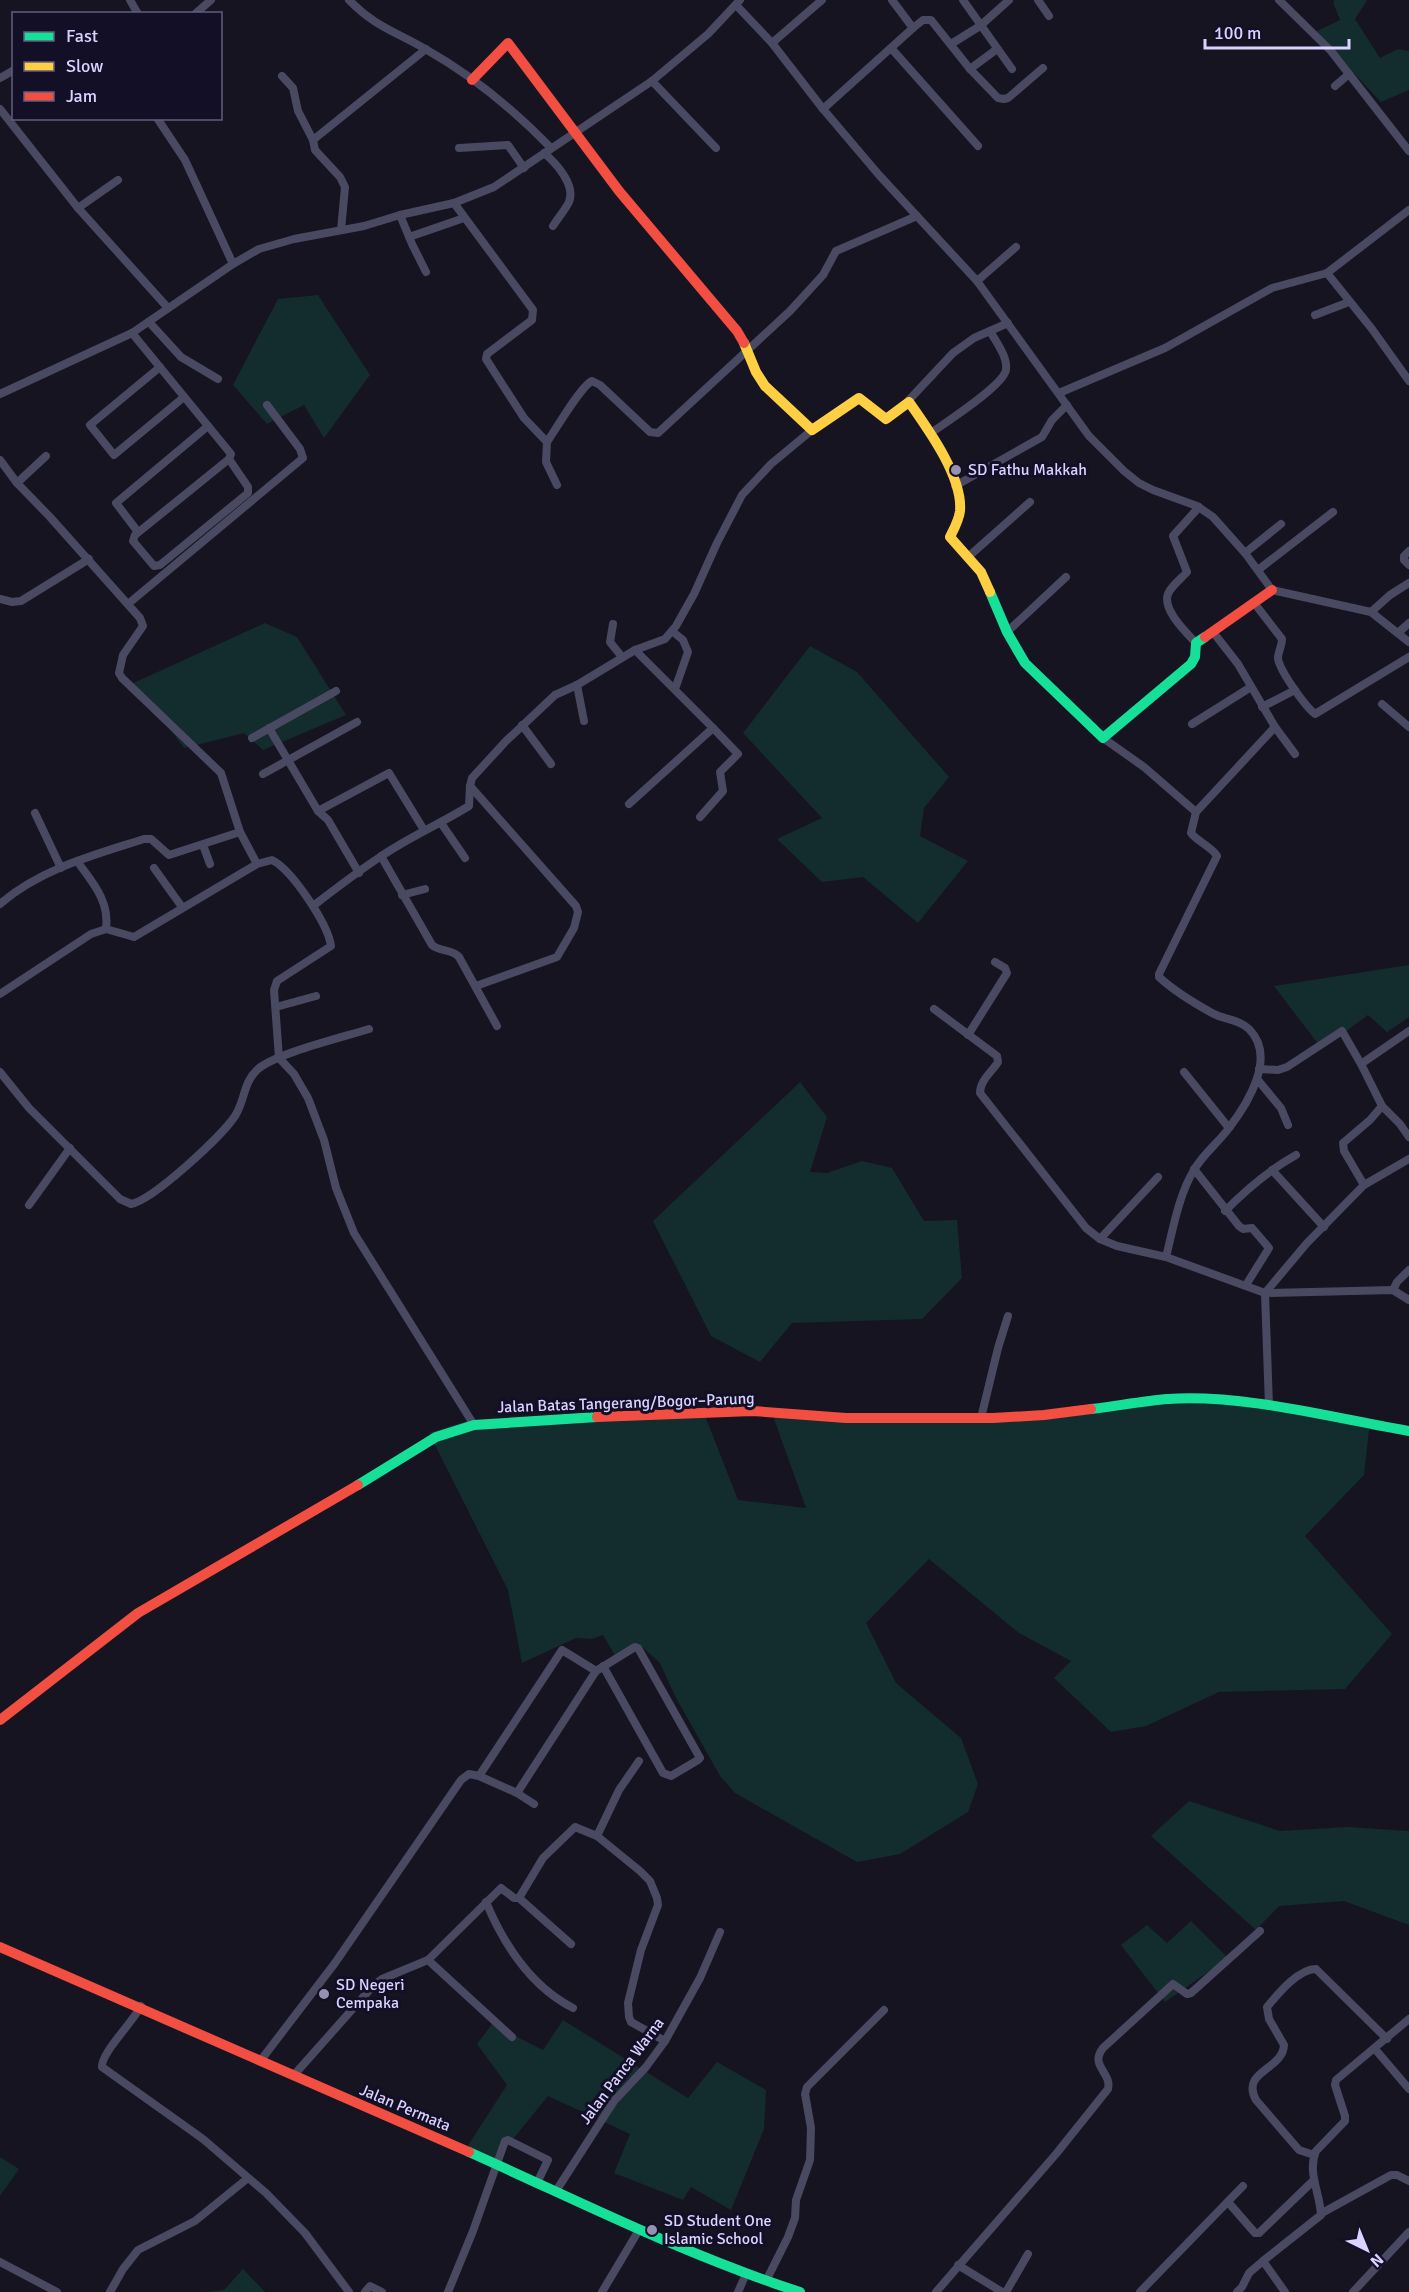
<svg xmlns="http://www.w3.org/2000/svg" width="1409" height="2292" viewBox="0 0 1409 2292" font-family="Signika,sans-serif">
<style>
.green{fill:#132c2d}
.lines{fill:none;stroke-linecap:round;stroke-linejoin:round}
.street{stroke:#4a4962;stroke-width:8}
.fast{stroke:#16e098;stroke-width:10}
.slow{stroke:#ffcf43;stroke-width:10}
.jam{stroke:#f24e42;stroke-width:10}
.poi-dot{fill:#9591b1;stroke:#130f26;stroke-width:2}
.labels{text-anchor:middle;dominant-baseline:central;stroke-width:6;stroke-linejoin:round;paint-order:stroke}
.poi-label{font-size:16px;fill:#d9d4ff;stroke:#130f26;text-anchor:start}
.street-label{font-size:16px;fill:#d9d4ff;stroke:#130f26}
</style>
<rect width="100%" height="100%" fill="#161421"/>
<!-- green -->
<g class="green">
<path d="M1335,0H1367L1355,19L1380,58L1398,49L1409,51V90L1381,102L1315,32L1340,20L1333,2Z"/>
<path d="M318,295L370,375L324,438L304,405L267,424L233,385L278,299Z"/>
<path d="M265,623L297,637L346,715L263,750L244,733L184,748L160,716L127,686Z"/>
<path d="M810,646L857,672L949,777L924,808L920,836L968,861L918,923L863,877L822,882L777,839L822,818L743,733Z"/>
<path d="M1409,965V1017L1387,1032L1368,1015L1322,1049L1274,986Z"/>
<path d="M800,1082L827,1117L810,1172L827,1173L862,1161L892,1168L924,1221L957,1220L962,1278L922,1319L792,1323L760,1362L711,1336L653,1221Z"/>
<path d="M1215,1398L1370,1421L1364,1475L1305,1536L1392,1634L1345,1689L1219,1692L1146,1726L1111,1732L1054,1678L1071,1661L1019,1633L929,1559L866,1623L896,1683L961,1738L978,1784L968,1812L900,1854L857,1862L735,1793L720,1776L675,1696L660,1663L640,1645L616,1657L603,1635L592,1639L576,1638L522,1663L508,1590L429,1433L469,1420L702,1408L738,1500L806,1508L773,1416L1035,1417Z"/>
<path d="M1189,1801L1280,1831L1347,1827L1409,1831V1925L1344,1901L1279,1906L1256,1930L1151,1836Z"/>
<path d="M1191,1921L1228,1958L1165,2002L1121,1945L1147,1925L1167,1943Z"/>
<path d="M563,2020L688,2098L717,2062L766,2090L764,2129L731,2210L691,2187L683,2200L614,2173L630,2134L548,2096L496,2160L467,2147L507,2085L477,2044L492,2024L543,2050Z"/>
<path d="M0,2157L19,2169L0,2196Z"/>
<path d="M243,2269L265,2292H204L224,2290Z"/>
</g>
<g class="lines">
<!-- street -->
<g class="street">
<path d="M130,0L138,14"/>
<path d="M349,0C375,27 397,32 427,50C473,76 514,110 551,148"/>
<path d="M892,0L913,28L923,20H931L970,69L998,98L1004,99L1008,98L1043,68"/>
<path d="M963,0L1012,69"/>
<path d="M1038,0L1049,16"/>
<path d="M1279,0L1331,51L1409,151"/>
<path d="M736,5L772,43L823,109L879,175L977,281L1089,436L1124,471L1139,483L1153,490L1197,506L1213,517L1245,553L1272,590L1371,612L1409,642"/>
<path d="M195,14L211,0"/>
<path d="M772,43L822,0"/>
<path d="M951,44L980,26L1009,0"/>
<path d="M891,48L978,146"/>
<path d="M970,69L997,49"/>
<path d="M282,76L293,88L298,111L313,140L315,150L340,177L345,187L341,230"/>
<path d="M0,78L14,70"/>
<path d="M652,81L716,148"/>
<path d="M1335,86L1349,74"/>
<path d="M0,109L78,208L168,308"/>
<path d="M823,109L913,28"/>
<path d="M157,118L185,160L233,264"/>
<path d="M313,140L426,49"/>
<path d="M459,148L508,145L524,168"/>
<path d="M544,153C556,163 576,185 569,202C565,210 558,218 553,226"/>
<path d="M454,203L533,310L532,320L487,354L486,359L524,418L547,442L546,462L557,485"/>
<path d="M78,208L118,180"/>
<path d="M1409,210L1327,273L1372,329L1409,381"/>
<path d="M400,215L412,244L426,272"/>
<path d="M409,237L464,218"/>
<path d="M977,281L1016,247"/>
<path d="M1315,315L1349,302"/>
<path d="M149,322L181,357L218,379"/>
<path d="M132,333L231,454L229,459L248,487V493L160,565L154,566L133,541L135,535L229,459"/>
<path d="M160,367L90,425L114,455L184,397"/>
<path d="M1059,393L1165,348L1272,288L1327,273"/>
<path d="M0,394L132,333L233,264L259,249L294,239L364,226L400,215L454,203L494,187L652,81L708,34L740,0"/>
<path d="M908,401L953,353L974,338L1008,323"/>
<path d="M931,433C946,422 1003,386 1006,370C1008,357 996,342 990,331"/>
<path d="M547,442C556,429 581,386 592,381L600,385L650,432L658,433L790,311L823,275L836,251L917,216"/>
<path d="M0,460L17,483L50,517L140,618L143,626L123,655L119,673L122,678L221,773L240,832L257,864"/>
<path d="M17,483L46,456"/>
<path d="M955,486L1042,437L1052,420L1067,405"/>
<path d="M138,532L116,503L208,426"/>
<path d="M1409,551L1404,556V560L1409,565"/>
<path d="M1245,553L1281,524"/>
<path d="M968,557L1030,502"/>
<path d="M1258,570L1333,512"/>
<path d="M0,599L12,602L21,601L89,559"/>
<path d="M128,604L303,458L300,449L267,405"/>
<path d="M1255,604L1282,639C1282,646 1278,652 1278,658C1279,670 1305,706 1315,714L1409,657"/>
<path d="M1371,612L1390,595L1409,583"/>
<path d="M613,624L610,642L622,657"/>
<path d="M672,631L683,640L688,652L675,689"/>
<path d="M1007,632L1066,577"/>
<path d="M1398,633L1409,623"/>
<path d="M1196,643C1187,633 1162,610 1168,594C1171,586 1181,579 1187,572L1173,536L1199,507"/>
<path d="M577,685L584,721"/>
<path d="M1382,704L1409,727"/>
<path d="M1262,707L1295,690"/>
<path d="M1192,724L1251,687"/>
<path d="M522,725L551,764"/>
<path d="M1275,727L1295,754"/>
<path d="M269,728L318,811L328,820L359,873"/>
<path d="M252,738L336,691"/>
<path d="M1103,738L1144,767L1196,812"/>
<path d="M263,774L357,722"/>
<path d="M470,786L576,906L578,912L574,928L557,957L476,986"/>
<path d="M629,804L713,728L635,650"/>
<path d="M318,811L389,773L424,830"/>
<path d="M35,813L61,868"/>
<path d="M700,817L723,791L720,772L738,754L713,728"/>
<path d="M441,823L465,858"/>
<path d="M203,845L210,864"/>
<path d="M381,856L432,945C440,952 452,949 459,957L497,1026"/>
<path d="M77,861C92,882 110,901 106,929"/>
<path d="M154,868L182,907"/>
<path d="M402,895L425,889"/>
<path d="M0,904C40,869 94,855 144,839H151L169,855L240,832"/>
<path d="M313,906C335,889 357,872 380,857C409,837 440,824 469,806L470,786L472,778L506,741L555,695L577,685L635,650L665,639L676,626L694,594L717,543L742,495L771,464L812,430"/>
<path d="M0,994L91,934L106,929L134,937L257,864L272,860C292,870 328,924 331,946L277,981L274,990L279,1058L294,1074L308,1098L324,1140L336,1188L354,1233L474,1425"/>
<path d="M276,1007L316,996"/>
<path d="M934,1009L997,1056L998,1062C992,1072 980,1080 980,1093L1086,1228L1100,1239L1117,1246L1166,1257L1265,1293L1393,1290L1409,1300"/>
<path d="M968,1035L1007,973L1005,968L995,962"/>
<path d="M1259,1069L1278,1070L1287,1067L1342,1031L1361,1064"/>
<path d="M0,1072L29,1108L120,1199L131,1204C153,1200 222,1136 235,1116C245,1101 243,1083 257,1070C273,1054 344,1037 369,1029"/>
<path d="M1184,1072L1229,1128"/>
<path d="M1257,1079L1281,1108L1288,1125"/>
<path d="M1382,1106L1400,1124L1409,1137"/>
<path d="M1194,1169L1239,1226L1243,1229L1252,1228L1269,1248L1246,1285"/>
<path d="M1272,1170L1324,1227"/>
<path d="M1364,1185L1344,1151L1343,1143L1370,1120L1382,1106L1361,1064L1409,1031"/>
<path d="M29,1205L70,1148"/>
<path d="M1225,1211C1247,1189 1269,1170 1296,1155"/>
<path d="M1100,1239L1158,1177"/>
<path d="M1166,1257C1173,1229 1179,1194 1194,1170C1203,1154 1219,1142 1229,1128C1248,1103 1277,1057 1249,1029C1239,1019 1224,1020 1212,1013C1194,1003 1174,991 1159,977V974L1217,856C1212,847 1198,842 1191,833L1196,812L1275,727L1238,664L1213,632"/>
<path d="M1393,1290L1397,1282L1409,1270"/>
<path d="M1269,1406L1265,1293L1307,1243L1364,1185L1409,1159"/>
<path d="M981,1418L998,1348L1008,1316"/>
<path d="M479,1776L562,1650L596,1671L635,1647L638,1648L700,1758L698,1760L671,1776L663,1773L603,1666"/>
<path d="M517,1793L534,1804"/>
<path d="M597,1836L619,1790L639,1761"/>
<path d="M519,1898L571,1944"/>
<path d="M486,1902C504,1945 532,1987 573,2008"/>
<path d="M428,1960L512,2037"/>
<path d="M141,2006C133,2022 101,2053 102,2067L203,2139L266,2193L305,2233L349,2292"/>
<path d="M1375,2049L1409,2089"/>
<path d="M261,2060L335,1963L461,1780L469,1774L479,1776L517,1793L596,1671"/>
<path d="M294,2075L373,1986L382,1979L428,1960L501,1888L514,1898H519L543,1858L575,1827L597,1836L640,1871L650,1881L657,1898L658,1905L641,1950L628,2003L629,2017L631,2022L665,2041"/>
<path d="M1314,2155L1299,2150L1256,2100C1240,2071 1283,2070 1284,2045L1269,2019L1267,2007C1278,1994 1298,1969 1316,1969L1387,2039"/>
<path d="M556,2191L614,2101L646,2067L665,2041L700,1978L720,1932"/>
<path d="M1228,2202L1255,2233H1259L1314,2180"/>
<path d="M1322,2213L1391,2175H1397L1409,2181"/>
<path d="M0,2262L57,2292"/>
<path d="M958,2265L1002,2292"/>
<path d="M766,2281L788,2237L795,2218L796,2200L810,2160L811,2128L805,2094L807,2087L884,2010"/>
<path d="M110,2292L123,2269L138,2250L195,2221L248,2178"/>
<path d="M365,2292L370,2286L382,2292"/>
<path d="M448,2292L473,2231L505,2141L508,2140L548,2160L537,2183"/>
<path d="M602,2292L639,2230"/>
<path d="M738,2292L746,2274"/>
<path d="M936,2292L1056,2154L1108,2089C1112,2072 1089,2066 1103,2048L1173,1984L1187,1994L1191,1993L1260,1931"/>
<path d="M1006,2292L1028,2254"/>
<path d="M1140,2292L1243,2186"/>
<path d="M1237,2292L1242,2287L1249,2273L1263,2261"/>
<path d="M1285,2292L1263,2261L1321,2215C1320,2193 1307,2172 1316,2151L1345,2121V2116L1335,2085L1336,2080L1409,2019"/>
<path d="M1353,2292L1409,2232"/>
</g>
<!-- fast -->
<g class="fast">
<path d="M990,592L1007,632L1025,663L1103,738L1191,664L1195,657L1196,643L1205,637"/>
<path d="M1091,1409C1117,1406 1143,1401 1168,1399C1245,1394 1333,1418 1409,1431"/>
<path d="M358,1485L436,1437L474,1425L597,1417"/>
<path d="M469,2152C579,2201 685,2255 800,2292"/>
</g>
<!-- slow -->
<path class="slow" d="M744,343L756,372L765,386L812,430L859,398L886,419L909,402C928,429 963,477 960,511C959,520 954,529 950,537L981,572L990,592"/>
<!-- jam -->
<g class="jam">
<path d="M472,80L508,43L619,191L737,331L744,343"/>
<path d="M1205,637L1272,590"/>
<path d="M597,1417L753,1411L846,1418H993L1044,1415L1091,1409"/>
<path d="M0,1720L138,1613L358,1485"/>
<path d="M0,1947L469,2152"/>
</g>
</g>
<!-- markers -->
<g class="poi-dot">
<circle cx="956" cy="470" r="6"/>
<circle cx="324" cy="1994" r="6"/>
<circle cx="652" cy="2230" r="6"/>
</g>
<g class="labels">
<!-- poi labels -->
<g class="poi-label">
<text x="968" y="470">SD Fathu Makkah</text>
<text x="336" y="1985">SD Negeri<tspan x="336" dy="18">Cempaka</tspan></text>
<text x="664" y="2221">SD Student One<tspan x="664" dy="18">Islamic School</tspan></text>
</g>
<!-- street labels -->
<g class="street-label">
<text transform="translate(626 1403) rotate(-2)">Jalan Batas Tangerang/Bogor–Parung</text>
<text transform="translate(622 2071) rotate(-53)">Jalan Panca Warna</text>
<text transform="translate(405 2108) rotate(23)">Jalan Permata</text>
</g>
</g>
<!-- legend -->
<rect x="12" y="12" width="210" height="108" fill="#130f26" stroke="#625e7d" stroke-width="1.5"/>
<rect x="24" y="32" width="30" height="9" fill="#16e098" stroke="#625e7d" stroke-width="1.5"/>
<text x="66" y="42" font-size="18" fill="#d9d4ff">Fast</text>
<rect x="24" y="62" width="30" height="9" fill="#ffcf43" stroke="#625e7d" stroke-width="1.5"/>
<text x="66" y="72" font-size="18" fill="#d9d4ff">Slow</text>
<rect x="24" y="92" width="30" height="9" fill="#f24e42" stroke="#625e7d" stroke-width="1.5"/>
<text x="66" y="102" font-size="18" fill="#d9d4ff">Jam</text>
<!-- north arrow -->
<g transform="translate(1367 2250) rotate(137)" stroke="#130f26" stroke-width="4.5" paint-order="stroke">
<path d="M0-4.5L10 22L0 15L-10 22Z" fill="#d9d4ff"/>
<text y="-9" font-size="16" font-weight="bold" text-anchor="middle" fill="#d9d4ff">N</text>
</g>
<!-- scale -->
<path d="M1205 39v9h144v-9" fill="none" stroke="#d9d4ff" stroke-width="3"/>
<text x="1214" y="39" font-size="18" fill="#d9d4ff" stroke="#130f26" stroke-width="4.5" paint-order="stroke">100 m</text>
</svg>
